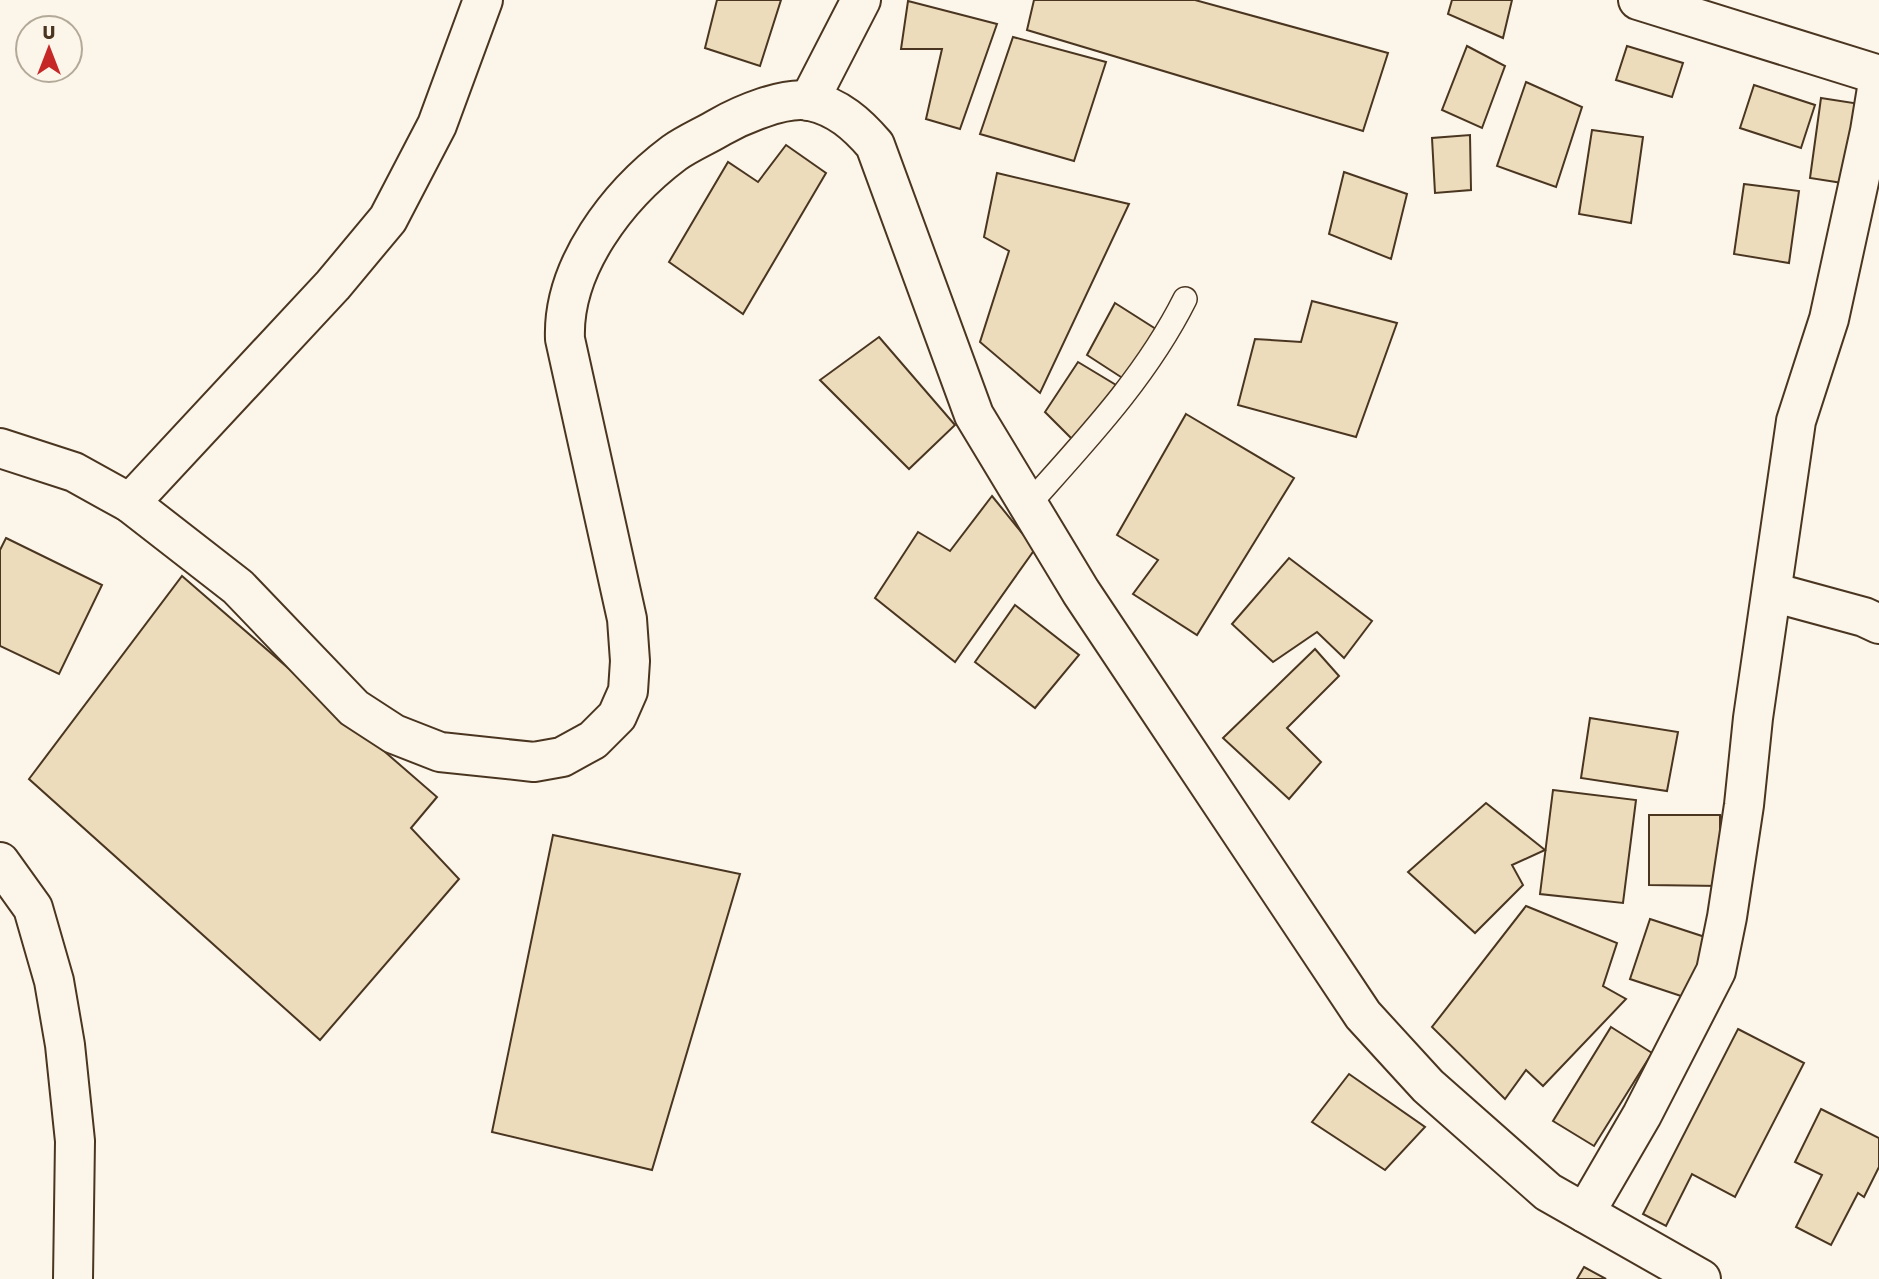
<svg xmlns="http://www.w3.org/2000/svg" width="1879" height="1279" viewBox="0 0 1879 1279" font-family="Jost,sans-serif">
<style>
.building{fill:#ecdcbc;stroke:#4a3520;stroke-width:2}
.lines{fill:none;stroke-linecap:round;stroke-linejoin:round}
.service-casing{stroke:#4a3520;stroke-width:26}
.minor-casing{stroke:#4a3520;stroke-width:42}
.primary-casing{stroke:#4a3520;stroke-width:42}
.service{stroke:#fbf6e9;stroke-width:23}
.minor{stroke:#fbf6e9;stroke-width:38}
.primary{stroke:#fbf6e9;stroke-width:38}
</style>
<rect width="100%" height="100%" fill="#fbf6e9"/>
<!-- building -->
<g class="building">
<path d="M717,0H781L760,66L705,48Z"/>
<path d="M1034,0H1195L1388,53L1363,131L1027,30Z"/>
<path d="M1452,0H1512L1503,38L1448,14Z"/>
<path d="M908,1L997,24L960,129L926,119L942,49H901Z"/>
<path d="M1013,37L1106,62L1074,161L980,134Z"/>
<path d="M1467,46L1505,66L1482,128L1442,110Z"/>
<path d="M1627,46L1683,63L1672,97L1616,80Z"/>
<path d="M1526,82L1582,107L1556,187L1497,166Z"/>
<path d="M1754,85L1815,105L1801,148L1740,128Z"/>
<path d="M1821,98L1860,104L1849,184L1810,178Z"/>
<path d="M1592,130L1643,137L1631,223L1579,214Z"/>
<path d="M1470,135L1471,190L1435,193L1432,138Z"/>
<path d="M786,145L826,173L743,314L669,262L728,162L758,182Z"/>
<path d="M1344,172L1407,194L1391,259L1329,234Z"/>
<path d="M997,173L1129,204L1040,393L980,342L1009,251L984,237Z"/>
<path d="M1744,184L1799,191L1789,263L1734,254Z"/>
<path d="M1312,301L1397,323L1356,437L1238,405L1255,339L1301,342Z"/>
<path d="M1115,303L1159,331L1124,379L1087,355Z"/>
<path d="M879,337L955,425L909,469L820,380Z"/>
<path d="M1078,362L1121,388L1074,441L1045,412Z"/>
<path d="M1186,414L1294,478L1197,635L1133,594L1158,560L1117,535Z"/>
<path d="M992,496L1035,549L955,662L875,598L918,532L950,551Z"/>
<path d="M6,538L102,585L59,674L0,646V550Z"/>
<path d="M1289,558L1372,621L1344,658L1317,632L1273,662L1232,624Z"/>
<path d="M182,576L437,797L411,828L459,879L320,1040L29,779Z"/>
<path d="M1015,605L1079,655L1035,708L975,662Z"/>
<path d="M1315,649L1339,676L1287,728L1321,762L1289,799L1223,738Z"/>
<path d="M1590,718L1678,732L1667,791L1581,778Z"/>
<path d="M1553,790L1636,800L1623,903L1540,894Z"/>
<path d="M1486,803L1545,850L1512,865L1523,885L1475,933L1408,872Z"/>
<path d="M1649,815H1720V886L1649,885Z"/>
<path d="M553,835L740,874L652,1170L492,1132Z"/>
<path d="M1526,906L1617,943L1603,986L1626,999L1543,1086L1526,1070L1505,1099L1432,1027Z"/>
<path d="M1650,919L1708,938L1687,998L1630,979Z"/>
<path d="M1611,1027L1652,1053L1594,1146L1553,1121Z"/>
<path d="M1738,1029L1804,1063L1735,1197L1692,1174L1666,1226L1643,1214Z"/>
<path d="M1349,1074L1425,1127L1385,1170L1312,1122Z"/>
<path d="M1821,1109L1879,1138V1167L1864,1197L1858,1193L1831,1245L1796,1227L1822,1175L1795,1162Z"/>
<path d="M1584,1267L1606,1279H1577Z"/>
</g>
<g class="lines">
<defs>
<path id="service" d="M1028,505C1086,440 1146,377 1185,299"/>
<g id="minor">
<path d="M1638,0L1879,75"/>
<path d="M809,101L861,0"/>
<path d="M130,503L333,285L388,219L437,125L483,0"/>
<path d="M1772,592L1864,617L1879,624"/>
<path d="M0,862L33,908L54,981L65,1045L75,1141L73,1279"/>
<path d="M1585,1213L1642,1115L1716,971L1727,917L1744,805L1753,718L1796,421L1829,319L1870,131L1879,76"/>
</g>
<path id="primary" d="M0,448L74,472L130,503L238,587L354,708L394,734L440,752L534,762L562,757L593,740L617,716L628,691L630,661L627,619L565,339C562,267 618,195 674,153C688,143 705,136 720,127C741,115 785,96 810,101C838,107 857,124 875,145L974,415L1081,592L1363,1015L1428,1086L1548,1192L1701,1279"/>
</defs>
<!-- service casing -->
<use href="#service" class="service-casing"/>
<!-- minor casing -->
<use href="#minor" class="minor-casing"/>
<!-- primary casing -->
<use href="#primary" class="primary-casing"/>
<!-- service -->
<use href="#service" class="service"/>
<!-- minor -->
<use href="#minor" class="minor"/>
<!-- primary -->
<use href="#primary" class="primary"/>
</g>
<!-- north arrow -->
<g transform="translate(49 49)"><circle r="33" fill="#fbf6e9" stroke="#b4a999" stroke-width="2"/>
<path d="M0-5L12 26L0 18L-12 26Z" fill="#c62828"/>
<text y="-10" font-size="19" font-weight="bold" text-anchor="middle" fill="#4a3520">U</text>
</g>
</svg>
